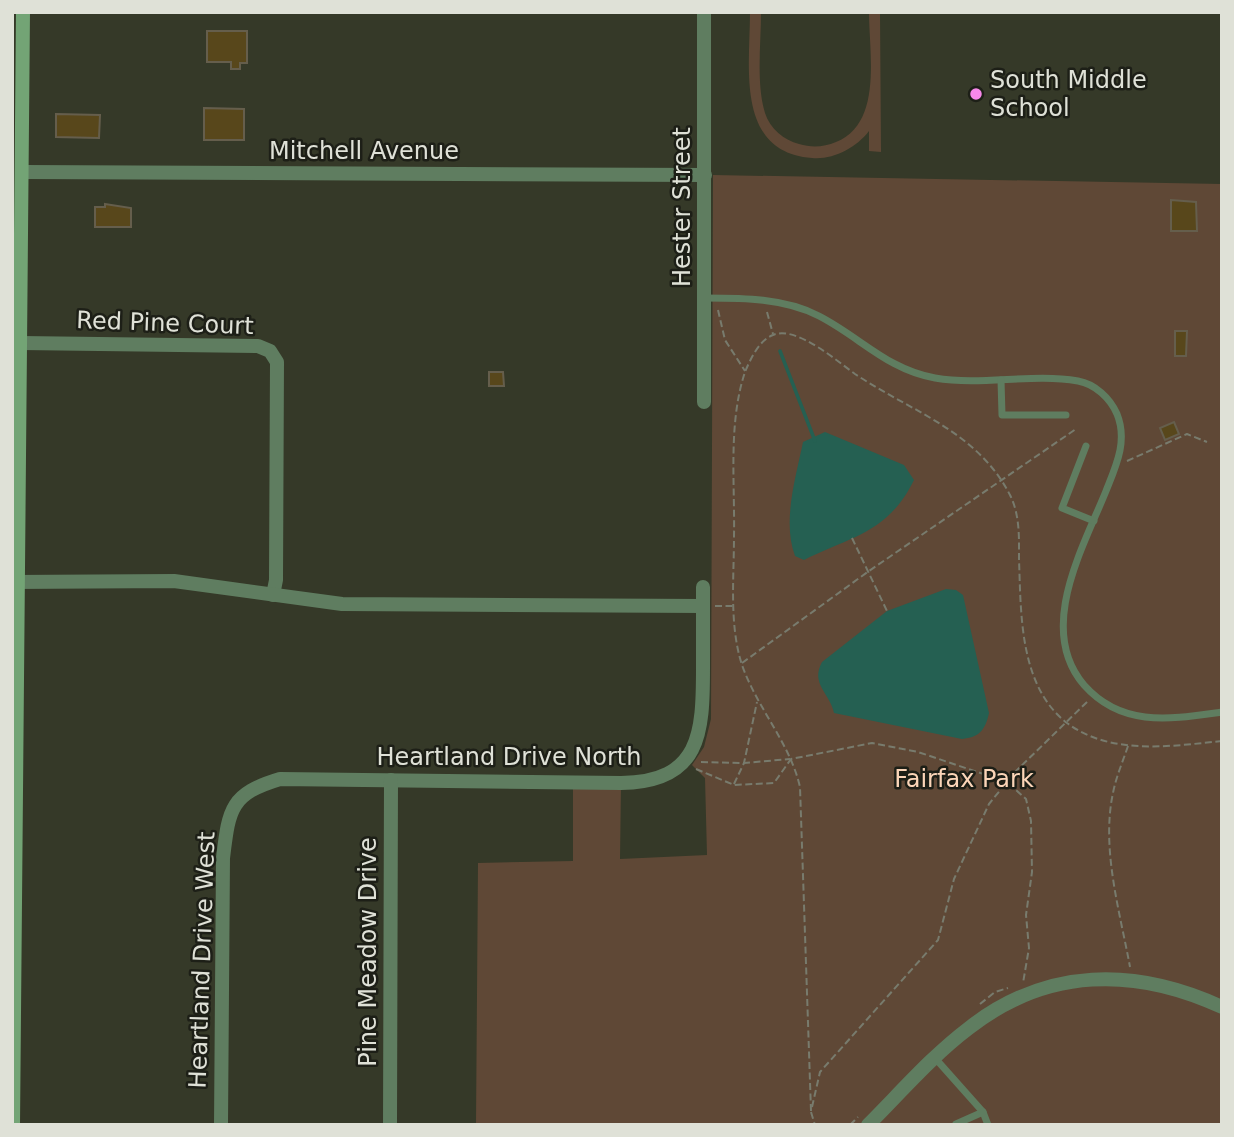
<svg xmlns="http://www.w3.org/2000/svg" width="1234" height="1137" viewBox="0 0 1234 1137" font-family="'DejaVu Sans',sans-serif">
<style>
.green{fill:#5f4836}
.water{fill:#256052}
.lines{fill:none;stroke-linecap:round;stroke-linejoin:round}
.stream{stroke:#256052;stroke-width:3.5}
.building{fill:#58471b;stroke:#655e4c;stroke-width:2}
.path{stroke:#787b6d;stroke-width:2;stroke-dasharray:7 3.5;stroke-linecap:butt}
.lane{stroke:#5f7d60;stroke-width:7}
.street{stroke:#5f7d60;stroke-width:14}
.secondary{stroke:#73a475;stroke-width:14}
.poi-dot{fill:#f888ea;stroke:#1d1f17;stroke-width:2.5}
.labels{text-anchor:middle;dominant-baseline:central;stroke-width:5;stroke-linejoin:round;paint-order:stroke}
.poi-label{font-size:24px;fill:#dfe1d7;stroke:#1d1f17;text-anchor:start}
.street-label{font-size:24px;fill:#dfe1d7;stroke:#1d1f17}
.park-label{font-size:24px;fill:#fbd5b8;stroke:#1d1f17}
</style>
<rect width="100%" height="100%" fill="#353928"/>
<!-- green -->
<g class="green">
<path d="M750,12H761C761,44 756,83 765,113C770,129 784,140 799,144C812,148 824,147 836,142C883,123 869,53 869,12H880L881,152L869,151V131C856,148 833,160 812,158C735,152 750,67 750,12Z"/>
<path d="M713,175L1222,184V1125H476L478,863L573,861V783H621L620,859L707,855L705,778L692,765L704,747L711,719Z"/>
</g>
<!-- water -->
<g class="water">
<path d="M825,432L904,465L914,480C888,533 852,536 804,560L795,556C782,521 796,477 803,442Z"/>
<path d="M946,589L956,590L963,595L989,713C985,731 979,737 962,739L834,713C830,693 810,684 822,662L887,611Z"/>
</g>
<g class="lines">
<!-- stream -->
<path class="stream" d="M780,351L815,441"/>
</g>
<!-- building -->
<g class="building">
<path d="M207,31H247V63H240V69H231V62H207Z"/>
<path d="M204,108L244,109V140H204Z"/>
<path d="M56,114L100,115L99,138L56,137Z"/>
<path d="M1171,200L1196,202L1197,231H1171Z"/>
<path d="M105,204L131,208V227H95V207H105Z"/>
<path d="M1175,331H1187L1186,356H1175Z"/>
<path d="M489,372H503L504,386H489Z"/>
<path d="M1174,422L1179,434L1165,440L1160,428Z"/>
</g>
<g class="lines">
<!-- path -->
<g class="path">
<path d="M718,310L725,340L745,371"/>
<path d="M767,312L773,334"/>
<path d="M1127,461L1187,434L1207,442"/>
<path d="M852,538L887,611"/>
<path d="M715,606H733"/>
<path d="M742,663L869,571L1076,429"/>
<path d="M1128,746C1123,761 1116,777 1113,793C1101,849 1120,912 1130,967"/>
<path d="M701,762L744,763L790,759"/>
<path d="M696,769L734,785L774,783L791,759L872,743L918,752L1007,782L1026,799L1031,821L1032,872L1026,915L1029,948L1023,983"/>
<path d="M734,784L744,763L757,702"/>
<path d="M980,1004L995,992L1008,988"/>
<path d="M812,1107L820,1072L938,940L954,879L989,804L1015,772L1088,701"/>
<path d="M811,1111L800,787C790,743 757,708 742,665C729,625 734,578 734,536C735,483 728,423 745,372C750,360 759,340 773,335C796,325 837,361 855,374C912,412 977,431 1010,495C1020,515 1019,537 1019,559C1021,613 1019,686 1067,723C1111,756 1172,746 1222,741"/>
<path d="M811,1112L815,1125"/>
<path d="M850,1125L858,1117"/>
</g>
<!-- lane -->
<g class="lane">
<path d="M705,298C742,298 785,298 819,316C860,337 888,370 935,378C982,386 1032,373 1078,381C1095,384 1110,398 1117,414C1128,441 1116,466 1106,491C1083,548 1036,629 1084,685C1122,728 1171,719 1222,712"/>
<path d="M1001,380L1002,415H1066"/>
<path d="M1086,446L1062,508L1094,521"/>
<path d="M935,1058L983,1112L988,1125"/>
<path d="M956,1124L983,1112"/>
</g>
<!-- street -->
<g class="street">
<path d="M23,172L705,175"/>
<path d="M21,343L258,346L270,351L277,362L276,580L273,595"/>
<path d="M704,402V12"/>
<path d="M12,582L174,581L342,604L703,606"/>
<path d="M221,1125L223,858C229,809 230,794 280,779L621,783C701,782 703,733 703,668C703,641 703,614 703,587"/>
<path d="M390,1125L391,780"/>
<path d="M868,1125C901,1092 932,1056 969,1028C1047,967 1135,967 1222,1007"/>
</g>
<!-- secondary -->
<path class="secondary" d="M13,1125L23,12"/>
</g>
<!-- markers -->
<circle class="poi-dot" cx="976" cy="94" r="7"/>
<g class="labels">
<!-- poi labels -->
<g class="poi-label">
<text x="990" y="80">South Middle<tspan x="990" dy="28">School</tspan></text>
</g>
<!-- street labels -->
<g class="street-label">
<text x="364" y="151">Mitchell Avenue</text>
<text transform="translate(682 207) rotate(-90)">Hester Street</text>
<text transform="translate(165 323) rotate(2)">Red Pine Court</text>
<text x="509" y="757">Heartland Drive North</text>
<text transform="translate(368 952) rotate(-90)">Pine Meadow Drive</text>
<text transform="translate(202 960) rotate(-88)">Heartland Drive West</text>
</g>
<!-- park labels -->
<g class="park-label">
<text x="964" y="779">Fairfax Park</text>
</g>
</g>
<!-- border -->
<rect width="1234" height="1137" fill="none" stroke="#dfe1d7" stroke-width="28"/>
</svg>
